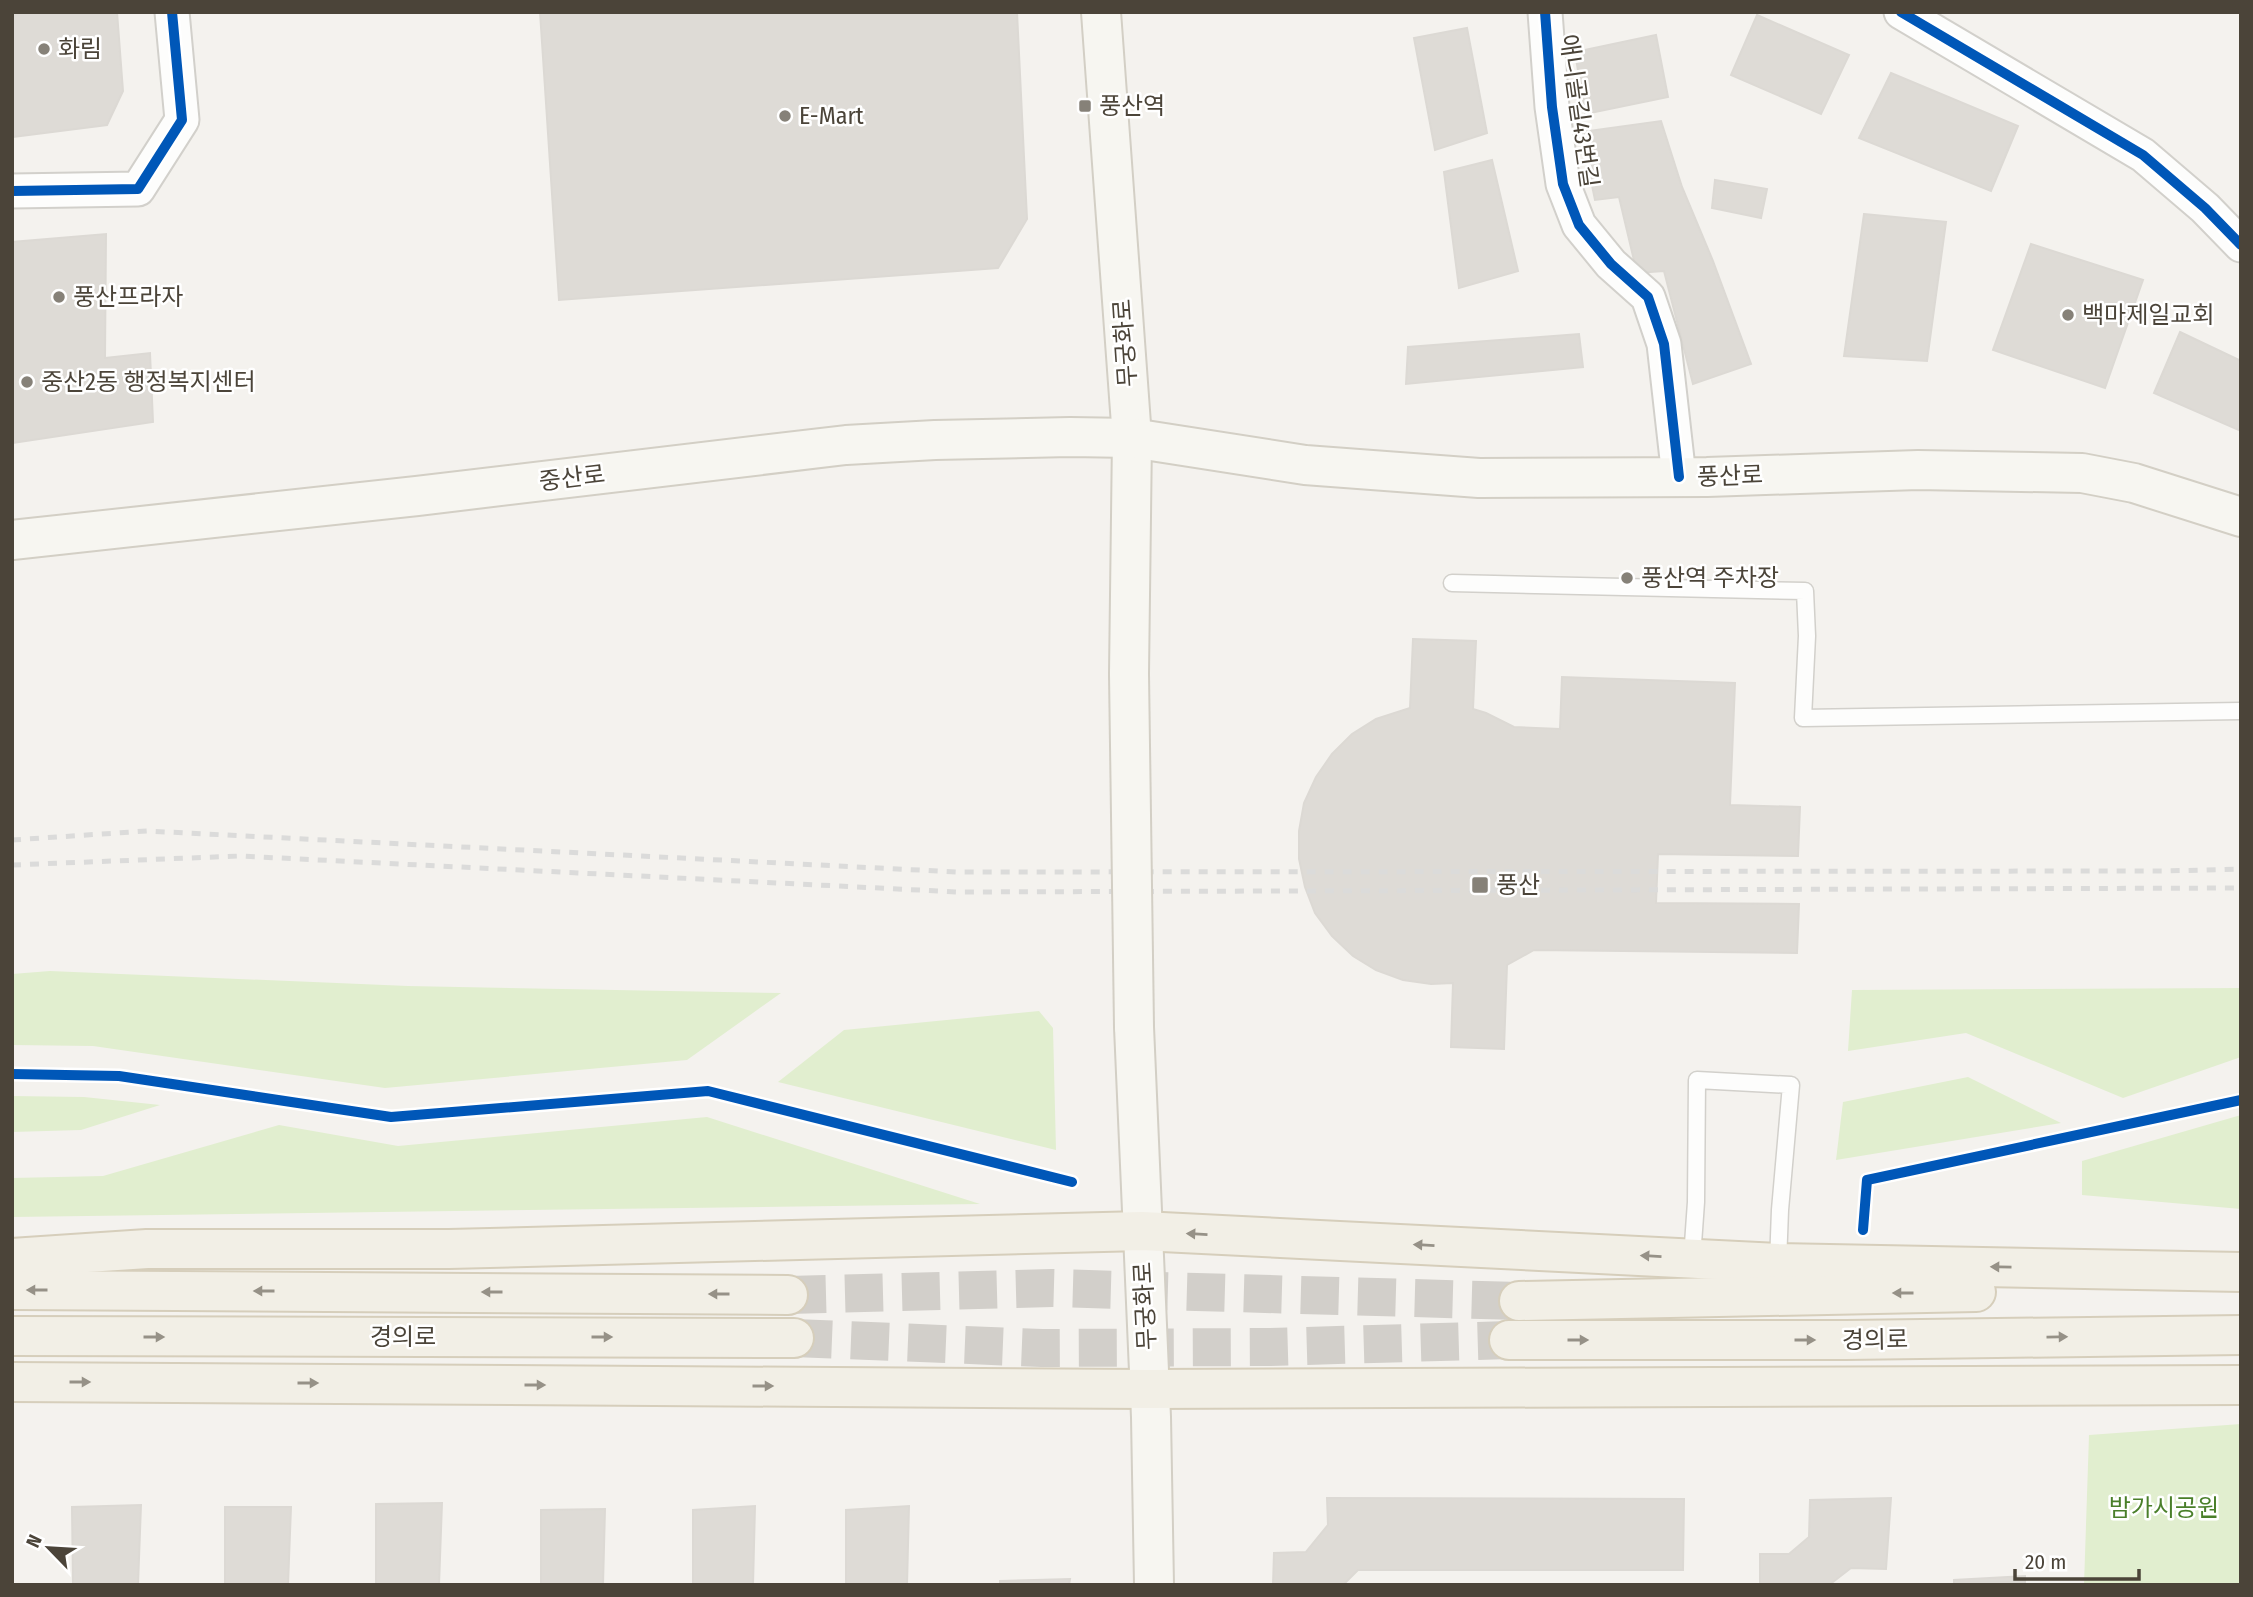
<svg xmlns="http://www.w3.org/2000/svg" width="2253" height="1597" viewBox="0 0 2253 1597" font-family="'Fira Sans Condensed','Noto Sans KR',sans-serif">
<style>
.green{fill:#e1eecf}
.building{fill:#dedbd6;stroke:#dcd9d4;stroke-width:2}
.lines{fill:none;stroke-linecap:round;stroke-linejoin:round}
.primary-tunnel{stroke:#d2cfca;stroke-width:38;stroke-dasharray:38 19;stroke-linecap:butt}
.lane-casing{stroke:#d2d0cb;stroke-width:19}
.street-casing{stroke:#d2d0cb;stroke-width:37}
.secondary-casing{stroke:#d3cfc5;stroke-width:42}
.primary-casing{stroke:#d6cebb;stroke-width:42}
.lane{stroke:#fdfdfc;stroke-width:16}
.street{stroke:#fdfdfc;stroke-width:33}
.secondary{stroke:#f7f6f1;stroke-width:38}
.primary{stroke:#f2efe6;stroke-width:38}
.rail{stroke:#dbdbda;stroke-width:5;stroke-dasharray:9 9;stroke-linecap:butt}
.secondary-bridge-casing{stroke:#d3cfc5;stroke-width:42;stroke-linecap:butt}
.secondary-bridge{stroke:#f7f6f1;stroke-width:38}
.cycleway-casing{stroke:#fff;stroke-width:15}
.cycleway{stroke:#0057b8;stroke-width:10}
.oneway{fill:#969187}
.poi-dot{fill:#868178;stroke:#fff;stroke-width:2.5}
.labels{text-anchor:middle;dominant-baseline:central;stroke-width:5;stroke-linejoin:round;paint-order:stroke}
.poi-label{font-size:24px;fill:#4b4439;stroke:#fff;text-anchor:start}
.street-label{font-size:24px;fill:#4b4439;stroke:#fff}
.park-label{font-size:24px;fill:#4a7f2a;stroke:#fff}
</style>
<rect width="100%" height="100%" fill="#f4f2ee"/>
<!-- green -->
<g class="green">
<path d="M50,971L408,986L781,993L687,1060L385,1088L93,1046L12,1045V974Z"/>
<path d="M2241,988V1057L2123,1098L1966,1033L1848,1051L1852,990Z"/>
<path d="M1039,1011L1053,1028L1056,1150L778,1082L844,1030Z"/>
<path d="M1968,1077L2061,1123L1836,1160L1843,1102Z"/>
<path d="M12,1096L84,1097L160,1105L81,1130L12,1132Z"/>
<path d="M2241,1115V1209L2082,1195V1161Z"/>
<path d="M707,1117L980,1204L12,1217V1178L103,1176L279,1125L398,1146Z"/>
<path d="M2241,1424V1585H2084L2089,1435Z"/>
</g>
<!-- building -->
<g class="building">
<path d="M12,12H117L123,91L107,125L12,137Z"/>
<path d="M540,12H1017L1027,219L998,268L559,300Z"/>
<path d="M1757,15L1849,55L1821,114L1731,75Z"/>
<path d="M1467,28L1487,133L1435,150L1414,38Z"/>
<path d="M1656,35L1668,97L1585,114L1575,52Z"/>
<path d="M1891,73L2018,126L1991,191L1859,138Z"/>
<path d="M1661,121L1682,187L1713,261L1751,364L1693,384L1664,271L1637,273L1619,197L1595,200L1581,132Z"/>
<path d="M1492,160L1518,271L1459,288L1444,172Z"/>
<path d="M1715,180L1767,189L1761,218L1712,208Z"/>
<path d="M1864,214L1946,222L1927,361L1844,356Z"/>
<path d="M106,234L105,358L150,353L153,422L12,443V242Z"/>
<path d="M2031,244L2143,280L2105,388L1993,350Z"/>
<path d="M2180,332L2241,361V431L2154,393Z"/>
<path d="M1579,334L1583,367L1406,384L1408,347Z"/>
<path d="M1413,639L1476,641L1473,709L1486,713L1514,727L1560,729L1562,677L1735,683L1730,805L1800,807L1798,856L1658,854L1656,903L1799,904L1797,953L1534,950L1507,965L1504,1049L1451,1047L1453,983L1431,984L1403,980L1376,970L1353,956L1332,936L1315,913L1305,887L1299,859V831L1304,803L1316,777L1332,754L1352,734L1376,719L1410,708Z"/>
<path d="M1327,1498L1684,1499L1683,1570H1358L1343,1585H1273L1274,1553L1306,1552L1328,1525Z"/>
<path d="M1891,1498L1886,1569L1851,1568L1829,1585H1760V1554H1789L1809,1537L1810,1500Z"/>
<path d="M442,1503L439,1585H376V1504Z"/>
<path d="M141,1505L138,1585H73L72,1507Z"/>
<path d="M755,1506L753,1585H693V1510Z"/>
<path d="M909,1506L907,1585H846V1510Z"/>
<path d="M225,1507H291L288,1585H225Z"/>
<path d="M605,1509L603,1585H541V1510Z"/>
<path d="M2025,1576V1585H1954V1580Z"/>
<path d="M1070,1579L1069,1585H1000V1581Z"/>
</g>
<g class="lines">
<!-- primary-tunnel -->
<g class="primary-tunnel">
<path d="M788,1295L1052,1288L1519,1301"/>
<path d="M794,1338L1042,1348L1270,1347L1509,1340"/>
</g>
<defs>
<g id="lane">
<path d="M1452,583L1805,591L1807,636L1803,718L2241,711"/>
<path d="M1692,1258L1696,1202L1697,1080L1791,1085L1780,1210L1778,1263"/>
</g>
<g id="street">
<path d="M1545,12L1552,107L1563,184L1579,225L1611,264L1648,297L1664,344L1679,477"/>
<path d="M1901,12L2143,155L2205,208L2241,245"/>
<path d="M12,191L138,189L182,120L172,12"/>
</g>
<g id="secondary">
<path d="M1101,12L1132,438L1129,674"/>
<path d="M12,540L417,496L846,445L935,440L1070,437L1132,438L1305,465L1479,478L1707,477L1918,470L2082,473L2134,483L2241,517"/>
<path d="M1134,1027L1151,1417L1154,1585"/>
</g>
<g id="primary">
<path d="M12,1258L147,1249H449L1142,1231L1778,1263L2241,1272"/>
<path d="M12,1290L788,1295"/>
<path d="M1519,1301L1976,1292"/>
<path d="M12,1336L794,1338"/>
<path d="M1509,1340H1846L2241,1335"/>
<path d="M12,1382L1149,1389L2241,1385"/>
</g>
</defs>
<!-- lane casing -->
<use href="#lane" class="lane-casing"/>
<!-- street casing -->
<use href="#street" class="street-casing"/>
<!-- secondary casing -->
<use href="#secondary" class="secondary-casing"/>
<!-- primary casing -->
<use href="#primary" class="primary-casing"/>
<!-- lane -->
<use href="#lane" class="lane"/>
<!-- street -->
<use href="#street" class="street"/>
<!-- secondary -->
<use href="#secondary" class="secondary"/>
<!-- primary -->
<use href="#primary" class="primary"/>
<!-- rail -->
<g class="rail">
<path d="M12,840L147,831L957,872L2165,871L2241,869"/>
<path d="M12,865L240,856L958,892L2241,888"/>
</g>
<defs>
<path id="secondary-bridge" d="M1129,674L1134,1027"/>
</defs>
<!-- secondary-bridge casing -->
<use href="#secondary-bridge" class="secondary-bridge-casing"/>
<!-- secondary-bridge -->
<use href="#secondary-bridge" class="secondary-bridge"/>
<defs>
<g id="cycleway">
<path d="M1545,12L1552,107L1563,184L1579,225L1611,264L1648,297L1664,344L1679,477"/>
<path d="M1901,12L2143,155L2205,208L2241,245"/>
<path d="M12,191L138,189L182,120L172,12"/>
<path d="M12,1074L119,1076L391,1117L708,1091L1072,1182"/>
<path d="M1863,1230L1867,1180L2241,1100"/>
</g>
</defs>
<!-- cycleway casing -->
<use href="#cycleway" class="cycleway-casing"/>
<!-- cycleway -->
<use href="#cycleway" class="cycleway"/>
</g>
<!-- one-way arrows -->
<defs><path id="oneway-solid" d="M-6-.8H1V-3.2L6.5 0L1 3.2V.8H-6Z" transform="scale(1.75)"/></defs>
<g class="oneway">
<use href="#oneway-solid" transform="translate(1197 1234) rotate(-177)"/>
<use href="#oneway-solid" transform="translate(1424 1245) rotate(-177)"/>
<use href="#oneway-solid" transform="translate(1651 1256) rotate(-177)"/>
<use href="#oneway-solid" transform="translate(2001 1267) rotate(-179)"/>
<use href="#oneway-solid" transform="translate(37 1290) rotate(-180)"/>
<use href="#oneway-solid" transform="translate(264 1291) rotate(-180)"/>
<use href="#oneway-solid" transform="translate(492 1292) rotate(-180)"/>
<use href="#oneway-solid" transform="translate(1903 1293) rotate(180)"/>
<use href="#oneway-solid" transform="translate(719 1294) rotate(-180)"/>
<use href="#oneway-solid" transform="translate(154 1337)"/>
<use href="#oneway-solid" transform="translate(602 1337)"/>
<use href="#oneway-solid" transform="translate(2057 1337) rotate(-1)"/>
<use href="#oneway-solid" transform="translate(1578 1340)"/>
<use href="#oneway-solid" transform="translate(1805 1340)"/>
<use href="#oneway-solid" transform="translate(80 1382)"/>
<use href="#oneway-solid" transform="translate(308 1383)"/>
<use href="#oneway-solid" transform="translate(535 1385)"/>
<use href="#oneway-solid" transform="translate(763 1386)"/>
</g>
<!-- markers -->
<g class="poi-dot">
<circle cx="44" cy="49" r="7"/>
<rect x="1078" y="99" width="14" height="14" rx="3.5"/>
<circle cx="785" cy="116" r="7"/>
<circle cx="59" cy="297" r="7"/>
<circle cx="2068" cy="315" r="7"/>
<circle cx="27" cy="382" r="7"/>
<circle cx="1627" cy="578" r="7"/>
<rect x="1471" y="876" width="18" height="18" rx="3.5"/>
</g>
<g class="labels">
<!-- poi labels -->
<g class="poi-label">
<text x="58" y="49">화림</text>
<text x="1099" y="106">풍산역</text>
<text x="799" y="116">E-Mart</text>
<text x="73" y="297">풍산프라자</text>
<text x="2082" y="315">백마제일교회</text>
<text x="41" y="382">중산2동 행정복지센터</text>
<text x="1641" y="578">풍산역 주차장</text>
<text x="1496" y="885">풍산</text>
</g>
<!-- street labels -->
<g class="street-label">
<text transform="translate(1579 111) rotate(82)">애니골길43번길</text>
<text transform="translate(1125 343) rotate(-94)">무궁화로</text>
<text transform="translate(1730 476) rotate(-2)">풍산로</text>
<text transform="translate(572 478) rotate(-7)">중산로</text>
<text transform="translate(1145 1306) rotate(-93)">무궁화로</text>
<text x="403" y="1337">경의로</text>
<text transform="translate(1875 1340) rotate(-1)">경의로</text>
</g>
<!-- park labels -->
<g class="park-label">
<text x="2164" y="1508">밤가시공원</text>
</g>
</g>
<!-- border -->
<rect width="2253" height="1597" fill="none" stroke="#4b4439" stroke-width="28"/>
<!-- north arrow -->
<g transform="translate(49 1548) rotate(295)" stroke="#ffffff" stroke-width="5" paint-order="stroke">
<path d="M0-5L12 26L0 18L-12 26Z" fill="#4b4439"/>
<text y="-10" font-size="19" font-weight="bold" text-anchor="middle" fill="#4b4439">N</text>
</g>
<!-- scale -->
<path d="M2015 1569v10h124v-10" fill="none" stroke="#4b4439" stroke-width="3.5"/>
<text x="2025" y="1569" font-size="21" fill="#4b4439" stroke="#ffffff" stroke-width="5" paint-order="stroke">20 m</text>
</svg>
